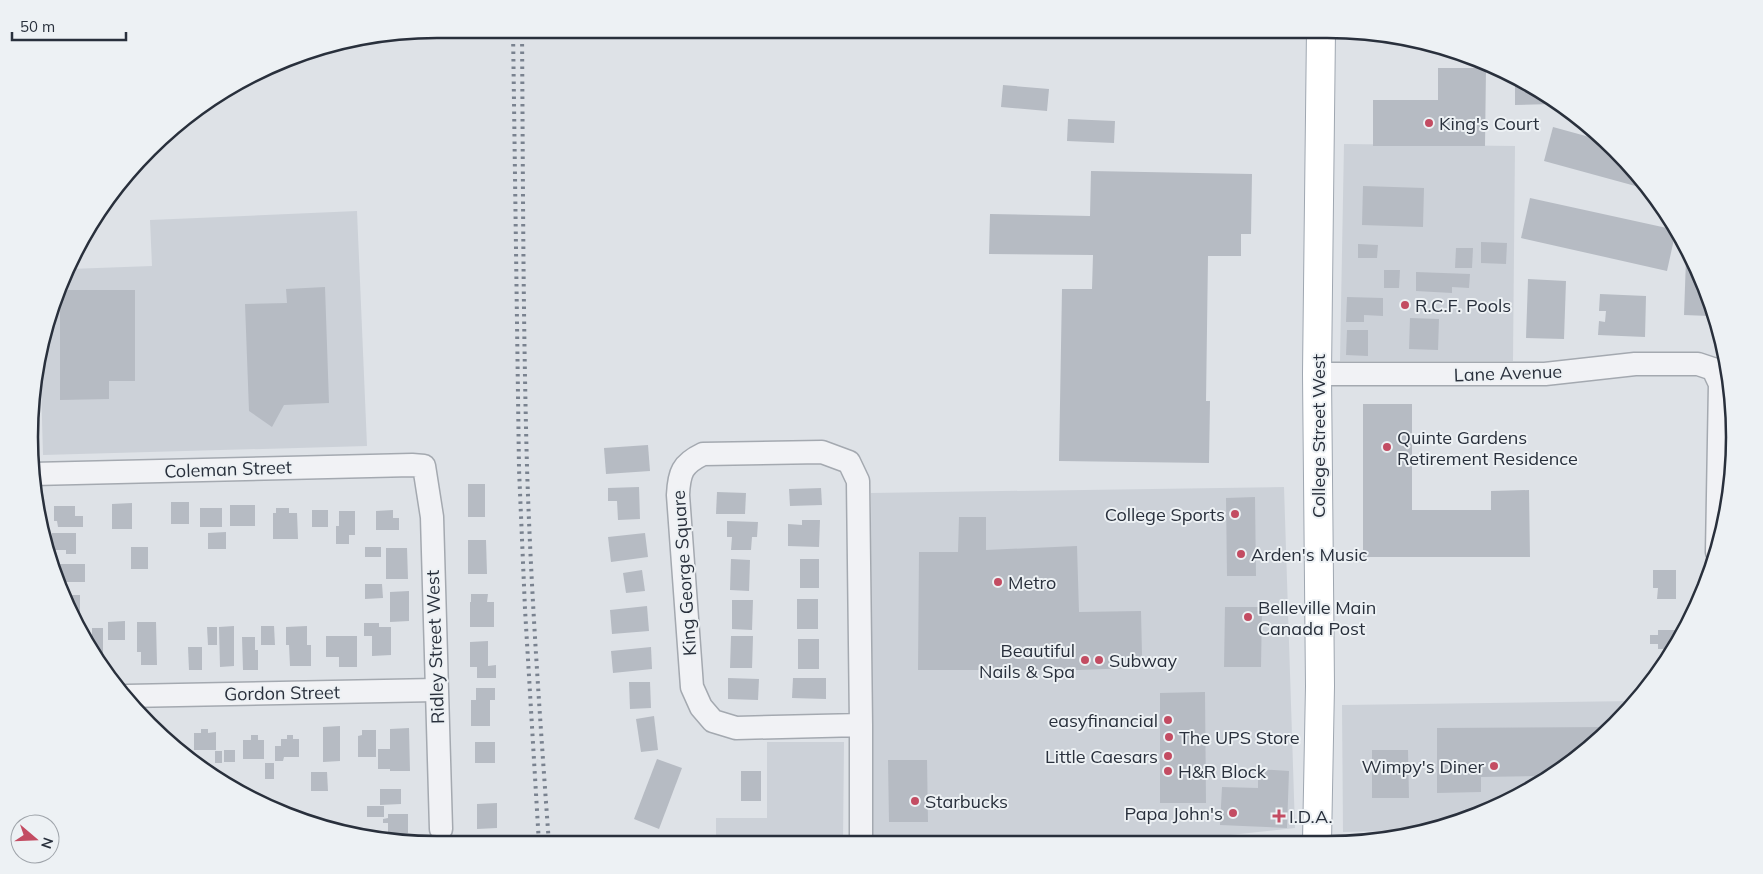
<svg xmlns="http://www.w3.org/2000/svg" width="1763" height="874" viewBox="0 0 1763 874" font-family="Mulish,sans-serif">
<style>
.built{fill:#ccd1d8}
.building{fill:#b6bbc3}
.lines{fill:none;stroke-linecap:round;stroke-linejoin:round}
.minor-casing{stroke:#a4a9b0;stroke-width:25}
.major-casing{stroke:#9fa7b1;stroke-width:30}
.minor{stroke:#f1f2f5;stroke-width:22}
.major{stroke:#fff;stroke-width:28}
.rail{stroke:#79828f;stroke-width:4;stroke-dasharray:2.5 5;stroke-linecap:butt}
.poi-dot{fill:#c34c62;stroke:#edf1f4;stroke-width:2}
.labels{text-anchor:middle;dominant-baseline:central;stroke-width:4;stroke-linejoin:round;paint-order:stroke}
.poi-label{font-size:18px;fill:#29303c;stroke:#edf1f4;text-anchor:start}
.street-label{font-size:18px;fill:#29303c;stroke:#edf1f4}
.rim{fill:none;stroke:#29303c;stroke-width:2.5}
</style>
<rect width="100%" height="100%" fill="#dee2e7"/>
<!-- built -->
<g class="built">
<path d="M1344,144L1515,146L1513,361H1340Z"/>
<path d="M357,211L367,446L43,455L40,349L70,269L152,266L150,220Z"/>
<path d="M1284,487L1295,828L1165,842L872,843L871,493Z"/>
<path d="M1636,701L1574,761L1482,814L1423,830L1343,832L1342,705Z"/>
<path d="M767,742H844L843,843L716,844V818H767Z"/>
</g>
<!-- building -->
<g class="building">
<path d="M1438,68H1486L1485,146H1373V100H1438Z"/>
<path d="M1515,76L1553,100V104L1515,105Z"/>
<path d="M1003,85L1049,89L1047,111L1001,107Z"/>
<path d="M1068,119L1115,121L1114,143L1067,141Z"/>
<path d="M1553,127L1604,141L1633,168L1641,179L1639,187L1544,161Z"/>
<path d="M1091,171L1252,174L1251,234H1241V256H1208L1206,401H1210L1209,463L1059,461L1062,289H1092L1093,255L989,254L990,214L1090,216Z"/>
<path d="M1363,186L1424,188L1423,227L1362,225Z"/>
<path d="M1530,198L1676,230L1667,271L1521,238Z"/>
<path d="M1481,242L1507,243L1506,264L1481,263Z"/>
<path d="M1358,244L1378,245L1377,258H1358Z"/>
<path d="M1456,248H1473L1472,268H1455Z"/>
<path d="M1686,259H1691L1709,298V316L1684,315Z"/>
<path d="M1384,270H1400L1399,288H1384Z"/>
<path d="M1416,272L1470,274L1469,288L1452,287V293L1416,291Z"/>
<path d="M1528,279L1566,281L1564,339L1526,338Z"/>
<path d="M325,287L329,403L284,405L272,427L249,411L245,304L287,303L286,289Z"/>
<path d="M62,290H135V381H109V399L60,400V296Z"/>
<path d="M1600,294L1646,296L1645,337L1598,335L1599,321L1605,322L1606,311H1599Z"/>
<path d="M1347,297L1383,298V316L1364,315V322H1346Z"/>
<path d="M1410,318L1439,319L1438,350L1409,349Z"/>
<path d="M1347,330H1368V356L1346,355Z"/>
<path d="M1363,404H1412V510H1491V491L1529,490L1530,557H1363Z"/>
<path d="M648,445L650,471L606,474L604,448Z"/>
<rect x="468" y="484" width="17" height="33"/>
<path d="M639,487L640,519L618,520L617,501H608V488Z"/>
<path d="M821,488L822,505L790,506L789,489Z"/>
<path d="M717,492L746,493L745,514H716Z"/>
<path d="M1255,497L1256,576H1227L1226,498Z"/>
<rect x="171" y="502" width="18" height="22"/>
<path d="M132,503V529H112V504Z"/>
<rect x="230" y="505" width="25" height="21"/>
<path d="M54,506H75V516H83V527H58L57,521H54Z"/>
<rect x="200" y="508" width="22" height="19"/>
<path d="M276,508H289V513H297L298,539H273V513H276Z"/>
<rect x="312" y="510" width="16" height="17"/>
<path d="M393,510V518H399V530H376V511Z"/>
<path d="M339,511H355V535H349V544H336V526H339Z"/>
<path d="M959,517H986V550L1077,546L1079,612L1141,611L1142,655L1131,668L1079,670H918L919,552H958Z"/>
<path d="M802,520H820L819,547L788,546V524L802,525Z"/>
<path d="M727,521L758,522L757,537H752L751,550H731L732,537H727Z"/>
<path d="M226,532V549H208V533Z"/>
<path d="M52,533H76V554H66V550H52Z"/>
<path d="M645,533L648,557L611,562L608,537Z"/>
<path d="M468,540H486L487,574H468Z"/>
<rect x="131" y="547" width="17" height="22"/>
<rect x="365" y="547" width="16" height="10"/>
<path d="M386,548H407L408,579H386Z"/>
<path d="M731,559L750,560L749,591L730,590Z"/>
<rect x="800" y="559" width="19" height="29"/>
<path d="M55,564H85V582H60Z"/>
<path d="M642,570L645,591L626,593L623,573Z"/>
<path d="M1653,570H1676V599H1657L1658,588H1653Z"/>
<path d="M365,584H382L383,598L365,599Z"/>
<path d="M409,591V621L390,622V592Z"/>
<path d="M471,594H488L487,602H494V627H470V602H480H471Z"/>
<path d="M64,595H80V617H71Z"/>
<rect x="797" y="599" width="21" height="30"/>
<path d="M732,600H753L752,630L732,629Z"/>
<path d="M647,606L649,631L612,634L610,610Z"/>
<path d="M1225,607H1262L1261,667H1224Z"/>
<path d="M125,621V640H108V622Z"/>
<path d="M137,622H156L157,665H141V652H137Z"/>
<path d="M364,623H379V627H391V655L372,656V636H364Z"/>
<path d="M234,626V666L220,667L219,627Z"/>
<path d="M261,626H274L275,645H261Z"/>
<path d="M307,626V645H311V666H290L289,645H286V627Z"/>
<path d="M207,627H217V645H208Z"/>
<path d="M92,628H103V663L92,647Z"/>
<path d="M1658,630H1680L1679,637L1671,649H1658V644H1650V635H1658Z"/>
<path d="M326,636H357V667H339V657H326Z"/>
<path d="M731,636H753L752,668H730Z"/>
<path d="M242,637H255V650H258V670H243Z"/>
<rect x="798" y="639" width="21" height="30"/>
<path d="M488,641V666L496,665V678H477V667H470V642Z"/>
<path d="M188,647H202V670H189Z"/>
<path d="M651,647L652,669L613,673L611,651Z"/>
<path d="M1659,659H1665L1654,675V666H1659Z"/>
<path d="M728,678L759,679L758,700L728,699Z"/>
<path d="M793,678H826V699L792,698Z"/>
<path d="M629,682H650L651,708L630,709Z"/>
<path d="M476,688H495V700H490V726H471V700H476Z"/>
<path d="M1205,692L1206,803H1160V693Z"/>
<path d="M654,716L658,750L641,752L636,719Z"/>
<path d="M340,726V761L323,762V727Z"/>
<path d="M1611,727L1574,761L1548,776L1481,777V792L1437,793V728Z"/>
<path d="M409,728L410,771H390V769H378V749H390V729Z"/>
<path d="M201,729H208V733L216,732V750H194V733H201Z"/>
<path d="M362,730H376V757H358V736L362,735Z"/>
<path d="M251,735H258V740H264V759H243V740H251Z"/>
<path d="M287,735H293V739H299V757H284L283,761H275V746H281V739H287Z"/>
<rect x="475" y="742" width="20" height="21"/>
<rect x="224" y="750" width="11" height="12"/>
<path d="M1372,750H1408L1409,798H1372Z"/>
<rect x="215" y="751" width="7" height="12"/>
<path d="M657,759L682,768L659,829L634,819Z"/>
<path d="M888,760H927L928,822H889Z"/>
<rect x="265" y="763" width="9" height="16"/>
<path d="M1258,769L1289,771L1287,828L1220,825L1222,787L1258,788Z"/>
<rect x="741" y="771" width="20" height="30"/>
<path d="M311,772H327L328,791H311Z"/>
<path d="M380,789H401V804L380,805Z"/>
<path d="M497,803V828L477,829V804Z"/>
<rect x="367" y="806" width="17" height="11"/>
<path d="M388,814H408V833H399V842L388,841V823H383V819L388,818Z"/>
</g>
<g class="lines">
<defs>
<g id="minor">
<path d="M1317,374H1545L1635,364H1698L1713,369L1720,384L1717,552"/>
<path d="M33,474L412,465L424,466L432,517L441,829"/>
<path d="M127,696L436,690"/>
<path d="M861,843V725L858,481L849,462L822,452L703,454C682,464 679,473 678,495L692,687L701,707L713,721L736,728L861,725"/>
</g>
<path id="major" d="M1317,842L1320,686L1317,374L1321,30"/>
</defs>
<!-- minor casing -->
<use href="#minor" class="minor-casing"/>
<!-- major casing -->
<use href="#major" class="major-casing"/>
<!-- minor -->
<use href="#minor" class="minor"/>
<!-- major -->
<use href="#major" class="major"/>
<!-- rail -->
<g class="rail">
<path d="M513,29L519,469L525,609L539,844"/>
<path d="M522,29C523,175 523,321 527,467C531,593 540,719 549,844"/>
</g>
</g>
<!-- markers -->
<g class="poi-dot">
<circle cx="1429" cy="123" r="5"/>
<circle cx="1405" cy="305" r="5"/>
<circle cx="1387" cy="447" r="5"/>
<circle cx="1235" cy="514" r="5"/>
<circle cx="1241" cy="554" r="5"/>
<circle cx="998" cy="582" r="5"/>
<circle cx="1248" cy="617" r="5"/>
<circle cx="1085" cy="660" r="5"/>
<circle cx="1099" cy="660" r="5"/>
<circle cx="1168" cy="720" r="5"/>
<circle cx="1169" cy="737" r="5"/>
<circle cx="1168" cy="756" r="5"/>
<circle cx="1494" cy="766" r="5"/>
<circle cx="1168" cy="771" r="5"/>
<circle cx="915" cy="801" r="5"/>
<circle cx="1233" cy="813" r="5"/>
<path d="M1276.5 808.5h5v5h5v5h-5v5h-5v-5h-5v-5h5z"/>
</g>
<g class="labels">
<!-- poi labels -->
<g class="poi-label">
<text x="1439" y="123">King's Court</text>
<text x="1415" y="305">R.C.F. Pools</text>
<text x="1397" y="437">Quinte Gardens<tspan x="1397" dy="21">Retirement Residence</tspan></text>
<text x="1225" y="514" text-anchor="end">College Sports</text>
<text x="1251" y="554">Arden's Music</text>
<text x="1008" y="582">Metro</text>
<text x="1258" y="607">Belleville Main<tspan x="1258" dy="21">Canada Post</tspan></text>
<text x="1075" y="650" text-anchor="end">Beautiful<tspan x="1075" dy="21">Nails &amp; Spa</tspan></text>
<text x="1109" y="660">Subway</text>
<text x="1158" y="720" text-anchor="end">easyfinancial</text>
<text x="1179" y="737">The UPS Store</text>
<text x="1158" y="756" text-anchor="end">Little Caesars</text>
<text x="1484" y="766" text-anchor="end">Wimpy's Diner</text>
<text x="1178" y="771">H&amp;R Block</text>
<text x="925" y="801">Starbucks</text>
<text x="1223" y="813" text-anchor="end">Papa John's</text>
<text x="1289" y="816">I.D.A.</text>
</g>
<!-- street labels -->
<g class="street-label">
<text transform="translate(1508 373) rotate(-2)">Lane Avenue</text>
<text transform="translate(1318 436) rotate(-90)">College Street West</text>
<text transform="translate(228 469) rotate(-2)">Coleman Street</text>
<text transform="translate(684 573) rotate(-94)">King George Square</text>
<text transform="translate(435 647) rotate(-92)">Ridley Street West</text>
<text transform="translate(282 693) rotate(-1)">Gordon Street</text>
</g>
</g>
<!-- crop -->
<path d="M0 0H1763V874H0ZM437 38H1327A399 399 0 0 1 1726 437V437A399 399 0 0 1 1327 836H437A399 399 0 0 1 38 437V437A399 399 0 0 1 437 38Z" fill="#edf1f4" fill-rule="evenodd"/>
<path class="rim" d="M437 38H1327A399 399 0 0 1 1726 437V437A399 399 0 0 1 1327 836H437A399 399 0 0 1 38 437V437A399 399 0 0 1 437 38Z"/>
<!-- north arrow -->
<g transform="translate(35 839) rotate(109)"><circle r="24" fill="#edf1f4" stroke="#9fa4aa"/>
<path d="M0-4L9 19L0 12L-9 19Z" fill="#c34c62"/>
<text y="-8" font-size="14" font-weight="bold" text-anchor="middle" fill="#29303c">N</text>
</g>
<!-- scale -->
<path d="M12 32v8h114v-8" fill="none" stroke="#29303c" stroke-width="2.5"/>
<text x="20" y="32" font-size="15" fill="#29303c" stroke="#edf1f4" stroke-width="4" paint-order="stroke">50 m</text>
</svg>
